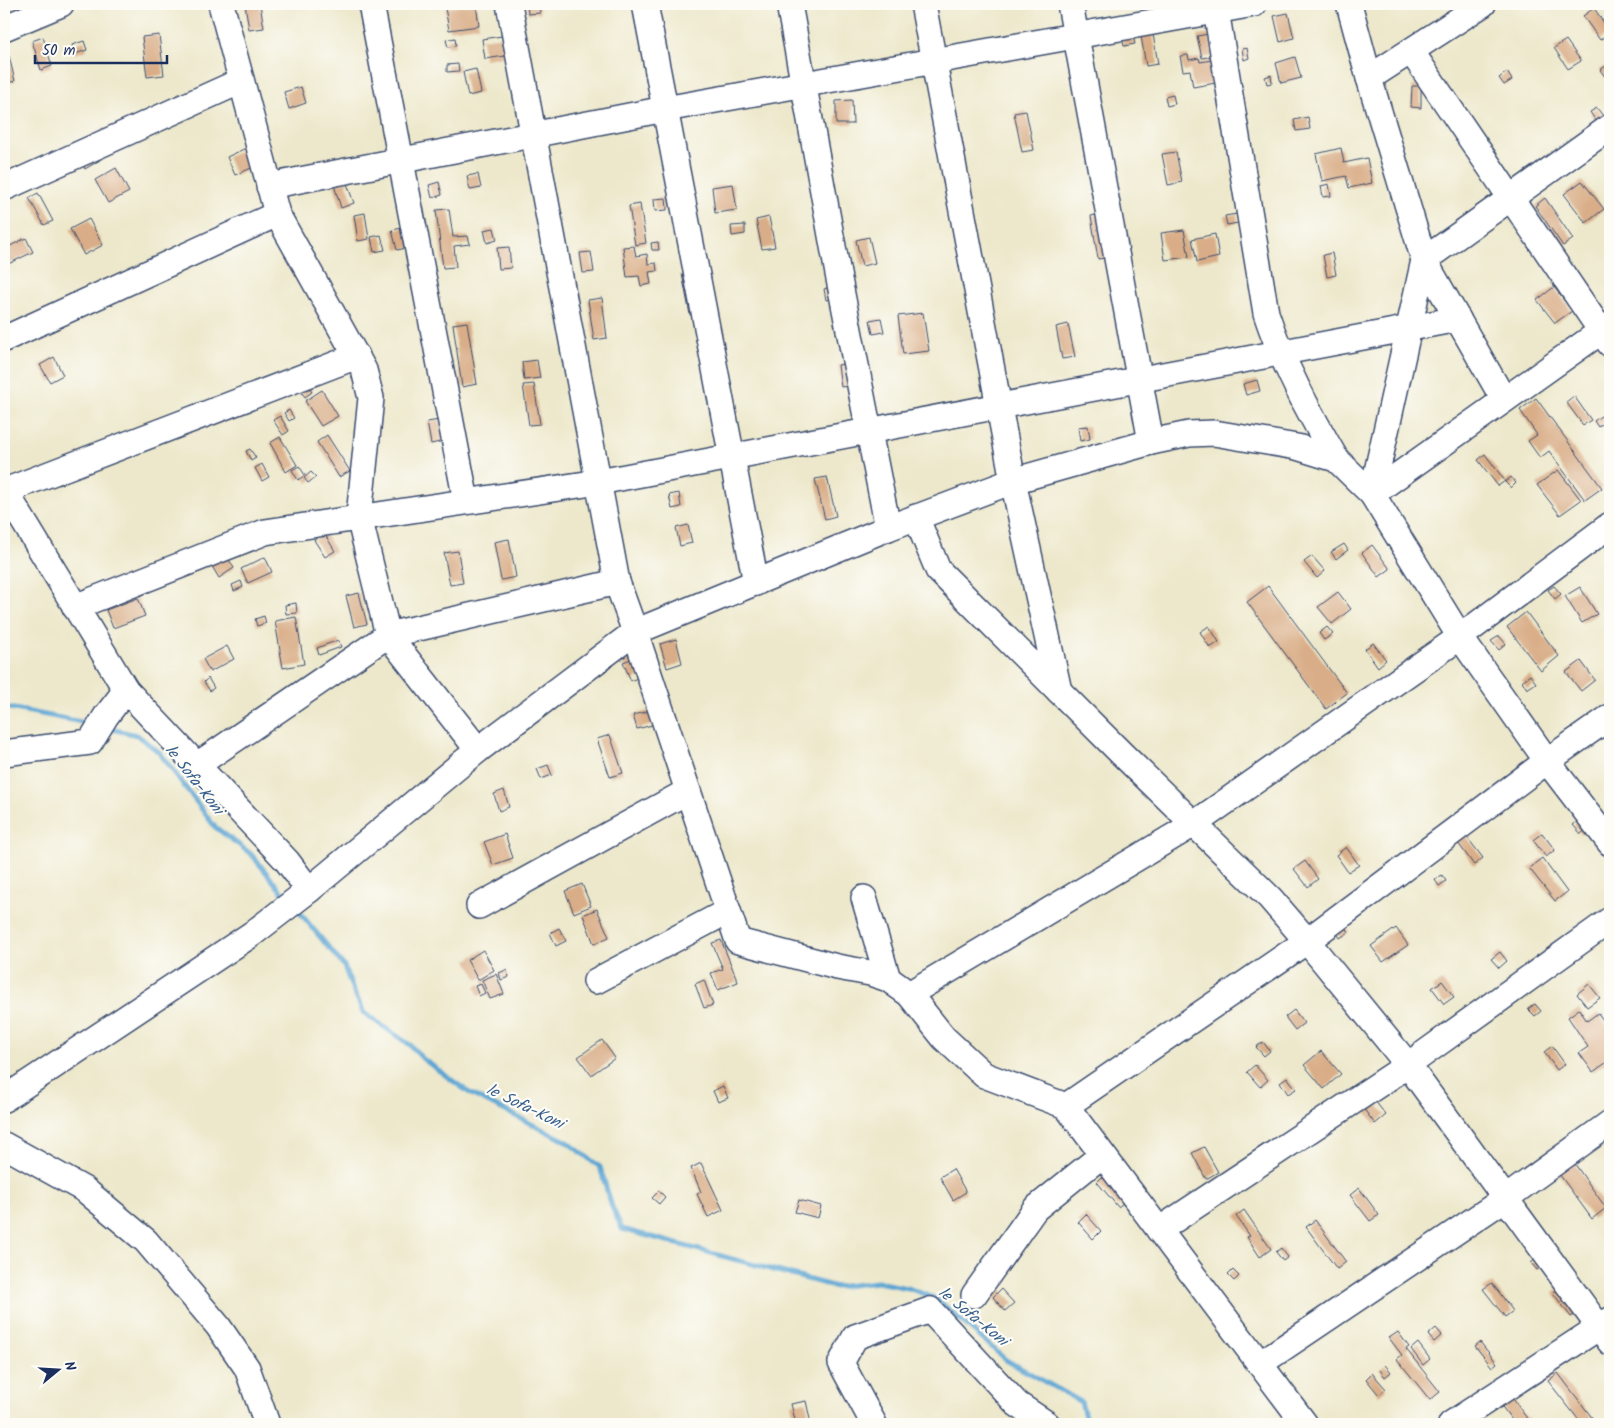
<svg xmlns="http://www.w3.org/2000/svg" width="1614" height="1428" viewBox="0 0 1614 1428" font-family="Kalam,sans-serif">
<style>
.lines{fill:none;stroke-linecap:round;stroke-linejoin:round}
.stream{stroke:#5ca5d3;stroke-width:5}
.building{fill:#d9ad87}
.minor-casing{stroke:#3a4b6e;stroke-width:28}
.minor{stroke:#fff;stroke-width:25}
.labels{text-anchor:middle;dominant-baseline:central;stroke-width:4.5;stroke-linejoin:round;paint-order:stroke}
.water-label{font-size:16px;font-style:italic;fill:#355e8d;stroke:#fdfcf7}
</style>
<rect width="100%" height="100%" fill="#fdfcf7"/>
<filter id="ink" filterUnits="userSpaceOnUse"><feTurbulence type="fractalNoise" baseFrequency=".02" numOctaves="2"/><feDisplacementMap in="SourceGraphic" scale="10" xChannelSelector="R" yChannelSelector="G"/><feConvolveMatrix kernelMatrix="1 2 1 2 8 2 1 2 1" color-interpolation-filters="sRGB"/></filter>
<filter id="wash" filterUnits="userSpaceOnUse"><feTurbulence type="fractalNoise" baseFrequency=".0096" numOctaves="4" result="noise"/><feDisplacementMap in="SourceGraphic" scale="20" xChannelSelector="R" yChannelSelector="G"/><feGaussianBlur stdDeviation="1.12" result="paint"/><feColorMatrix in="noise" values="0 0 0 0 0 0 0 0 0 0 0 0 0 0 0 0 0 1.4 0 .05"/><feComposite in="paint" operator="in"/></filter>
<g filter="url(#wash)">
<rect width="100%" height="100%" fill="#ede8cb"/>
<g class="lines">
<!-- stream -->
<g class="stream">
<path d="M4,707L92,724"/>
<path d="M107,728L137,735L159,752L215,827L251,854L287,898"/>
<path d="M296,908L344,966L351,985L364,1013L410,1045L423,1059L471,1094L566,1141L600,1167L612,1207L622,1229L836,1287L877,1282L908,1288L937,1299L1006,1360L1081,1402L1087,1424"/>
</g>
</g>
<g id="blocks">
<!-- building -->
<g class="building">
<path d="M245,4H260L264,28L249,30Z"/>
<path d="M476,4L479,26L449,30L445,8Z"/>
<path d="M527,4H539L540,13L528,14Z"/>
<path d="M1594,8L1610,32L1600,40L1583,16Z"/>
<path d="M1288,13L1294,38L1280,42L1274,16Z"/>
<path d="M1152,28L1158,64L1146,66L1140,30Z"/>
<path d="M1132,32L1135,44L1124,46L1121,33Z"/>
<path d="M1209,34L1213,56L1202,58L1197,36Z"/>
<path d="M159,35L164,75L147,77L142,37Z"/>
<path d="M502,36L505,56L485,59L482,39Z"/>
<path d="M43,37L52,66L41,70L32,41Z"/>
<path d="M455,38L456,46L448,47L446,40Z"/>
<path d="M1566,40L1581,61L1568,69L1554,48Z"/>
<path d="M84,41L87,50L75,54L72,45Z"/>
<path d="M1247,48L1249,58L1244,60L1242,49Z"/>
<path d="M1188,55L1189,60L1199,58L1200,62L1212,60L1216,83L1193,87L1190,70L1183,71L1180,56Z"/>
<path d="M9,56L15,81L4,84V57Z"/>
<path d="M1295,57L1301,78L1281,83L1276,63Z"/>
<path d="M1610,63V83L1600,70Z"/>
<path d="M458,64L459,71L447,72V65Z"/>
<path d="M476,69L481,93L468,96L463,72Z"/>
<path d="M1507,72L1512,80L1504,85L1499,78Z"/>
<path d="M1271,75L1272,83L1267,84L1265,77Z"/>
<path d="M1412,86H1421V108L1411,107Z"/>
<path d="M301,87L306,103L289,109L284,92Z"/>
<path d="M1173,95L1175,104L1167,106L1165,97Z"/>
<path d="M852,100L853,124H836V101Z"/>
<path d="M1597,108L1603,116L1596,121L1590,112Z"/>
<path d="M1026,111L1034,150L1022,152L1014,113Z"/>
<path d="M1308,117L1310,129L1296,131L1294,120Z"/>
<path d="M246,148L254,167L235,175L227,157Z"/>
<path d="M1341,148L1344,163L1367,158L1372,183L1349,188L1346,176L1322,181L1316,154Z"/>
<path d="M94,149L100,160L85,169L79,157Z"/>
<path d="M1176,152L1182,182L1168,185L1162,154Z"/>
<path d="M116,168L129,192L108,203L95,180Z"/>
<path d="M478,174L481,188L470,190L467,176Z"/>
<path d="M346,181L354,203L341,208L334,185Z"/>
<path d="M1582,181L1604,209L1586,223L1564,194Z"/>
<path d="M439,182L442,195L432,198L429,185Z"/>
<path d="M733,184L737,210L715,213L712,187Z"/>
<path d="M1329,184L1331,196L1323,197L1321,186Z"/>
<path d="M38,193L53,221L44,225L29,198Z"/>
<path d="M666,198L667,210L655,211L654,199Z"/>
<path d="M1545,198L1573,239L1563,246L1535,206Z"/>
<path d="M640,204L646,243L635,245L629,206Z"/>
<path d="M449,209L453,237L468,236L470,244L454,246L456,267L443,268L436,210Z"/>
<path d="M365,213L369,239L358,241L354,215Z"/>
<path d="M1105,213L1112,257L1098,259L1091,216Z"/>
<path d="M1237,214L1238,223L1227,225L1225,216Z"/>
<path d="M769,217L775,247L762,249L756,220Z"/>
<path d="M89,219L103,245L84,255L70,229Z"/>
<path d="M745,225V234L732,236L731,226Z"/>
<path d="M406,227L411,247L397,250L392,230Z"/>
<path d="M494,228L497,240L487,243L484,230Z"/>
<path d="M1184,230L1189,257L1165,260L1161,233Z"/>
<path d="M1215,234L1219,257L1197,262L1192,239Z"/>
<path d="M381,235L385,250L374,252L371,237Z"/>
<path d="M869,237L875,263L862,266L856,240Z"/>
<path d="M26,238L33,252L4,266V249Z"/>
<path d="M658,242L659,250H652L651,243Z"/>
<path d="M634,246L636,256L647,254L648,264L656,263L657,271L649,272L651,284L641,286L639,276L627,277L623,247Z"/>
<path d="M509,247L511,268L499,269L497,248Z"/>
<path d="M591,252L594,272L583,273L580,253Z"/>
<path d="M1332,253L1336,275L1327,277L1323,255Z"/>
<path d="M693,272L701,313L690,315L682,274Z"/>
<path d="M834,286L837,298L826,300L824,289Z"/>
<path d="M1554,287L1572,311L1555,323L1537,300Z"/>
<path d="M602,298L607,338L594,340L588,300Z"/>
<path d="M923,313L929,351L903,354L898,316Z"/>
<path d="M881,318L884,332L873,334L870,320Z"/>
<path d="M467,322L477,384L462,387L453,324Z"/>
<path d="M1068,324L1075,357L1062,359L1056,327Z"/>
<path d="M54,357L63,375L50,382L40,365Z"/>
<path d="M537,360L540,378L524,380L522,362Z"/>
<path d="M851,363L854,385L841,387L838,365Z"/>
<path d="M1257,380L1260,391L1246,395L1243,384Z"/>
<path d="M534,384L540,424L529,425L523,385Z"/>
<path d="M307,385L312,392L305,397L300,390Z"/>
<path d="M322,390L338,416L321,426L305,401Z"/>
<path d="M1574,396L1591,420L1583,425L1566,402Z"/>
<path d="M1536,398L1602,488L1585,500L1549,451L1540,458L1528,441L1537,435L1520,410Z"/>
<path d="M289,410L294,418L289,421L284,413Z"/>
<path d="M280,416L289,431L283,435L273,420Z"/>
<path d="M1601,416L1606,421L1598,427L1594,421Z"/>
<path d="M440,420L444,441L431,444L427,422Z"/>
<path d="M1088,426L1090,439L1080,441L1078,427Z"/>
<path d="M327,435L350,471L339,477L317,442Z"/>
<path d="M280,437L297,465L286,472L270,443Z"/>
<path d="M250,449L256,458L251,461L246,451Z"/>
<path d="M1485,454L1505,481L1498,486L1478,460Z"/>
<path d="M262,464L269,477L262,481L255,468Z"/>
<path d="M299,466L305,475L298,480L292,470Z"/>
<path d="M1558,470L1581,500L1560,515L1537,485Z"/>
<path d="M311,472L316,477L308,483L304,478Z"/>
<path d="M827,477L836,516L825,519L815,479Z"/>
<path d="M1511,477L1516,483L1511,488L1505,482Z"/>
<path d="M679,493L681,507L672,509L669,495Z"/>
<path d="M688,525L692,543L680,546L676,528Z"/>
<path d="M324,533L335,551L325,557L314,540Z"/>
<path d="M509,539L516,577L501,580L494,542Z"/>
<path d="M1344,544L1348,550L1336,559L1331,552Z"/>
<path d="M1372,545L1390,569L1379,577L1362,553Z"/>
<path d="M458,551L463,583L450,585L444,553Z"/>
<path d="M225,553L234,568L219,578L210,563Z"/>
<path d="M1312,556L1325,571L1317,578L1304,562Z"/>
<path d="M265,557L272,572L248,583L241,569Z"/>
<path d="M241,581L243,587L234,591L232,585Z"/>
<path d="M1268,586L1347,693L1326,709L1247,602Z"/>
<path d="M1554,586L1561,594L1555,599L1548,590Z"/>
<path d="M1580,587L1597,614L1582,623L1565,596Z"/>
<path d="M1338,592L1351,609L1332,624L1318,607Z"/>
<path d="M359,593L367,624L354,627L346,596Z"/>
<path d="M138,598L145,616L113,628L106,610Z"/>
<path d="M296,603L297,613L286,614L285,605Z"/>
<path d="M1526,612L1559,656L1541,671L1507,627Z"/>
<path d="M264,616L266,623L257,626L255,619Z"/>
<path d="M296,617L304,664L283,668L275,621Z"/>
<path d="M1209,626L1219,642L1210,648L1200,632Z"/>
<path d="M1327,627L1333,634L1324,640L1319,633Z"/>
<path d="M1499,636L1506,644L1499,650L1491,641Z"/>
<path d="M676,639L682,663L667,668L660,644Z"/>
<path d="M338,640L341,647L319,655L317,648Z"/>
<path d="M1373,643L1386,660L1378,667L1365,649Z"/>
<path d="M227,646L234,659L210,672L203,659Z"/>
<path d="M631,659L639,677L631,681L623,662Z"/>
<path d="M1581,661L1595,680L1581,691L1566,672Z"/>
<path d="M1530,675L1536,683L1527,689L1522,681Z"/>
<path d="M208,678L214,688L210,691L204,682Z"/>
<path d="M653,710L656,724L637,729L633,715Z"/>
<path d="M610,735L623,773L610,777L597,739Z"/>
<path d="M548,765L552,775L541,779L537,769Z"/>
<path d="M504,790L509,807L499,811L494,794Z"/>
<path d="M1583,816L1590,826L1581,834L1573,825Z"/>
<path d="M1463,832L1483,858L1474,865L1455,839Z"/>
<path d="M1542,833L1555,850L1546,857L1533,840Z"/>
<path d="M505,834L513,858L493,865L484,842Z"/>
<path d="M1346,847L1359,865L1348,872L1336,855Z"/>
<path d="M1542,858L1567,892L1555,901L1529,868Z"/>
<path d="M1305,861L1318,879L1308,887L1294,869Z"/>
<path d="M1442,875L1446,881L1439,886L1435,880Z"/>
<path d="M582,884L591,906L574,913L565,891Z"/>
<path d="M597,909L609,937L594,944L583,915Z"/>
<path d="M1343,923L1349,932L1340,938L1334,929Z"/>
<path d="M559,928L566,941L556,946L550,933Z"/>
<path d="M1396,928L1408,945L1383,962L1371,946Z"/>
<path d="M721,940L738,982L718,990L711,973L723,969L712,943Z"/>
<path d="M483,950L494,970L478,980L467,960Z"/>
<path d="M1500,952L1507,961L1499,968L1491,959Z"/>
<path d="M506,970L509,977L501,980L499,973Z"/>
<path d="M496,974L504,994L490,999L482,980Z"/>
<path d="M704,980L713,1005L704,1008L695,984Z"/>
<path d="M1442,981L1454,997L1444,1004L1432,988Z"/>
<path d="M481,984L485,993L479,996L475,986Z"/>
<path d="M1589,984L1600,998L1587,1007L1577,994Z"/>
<path d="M1535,1004L1541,1011L1535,1016L1528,1009Z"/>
<path d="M1579,1009L1587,1021L1598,1013L1610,1030V1060L1593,1072L1579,1053L1588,1047L1568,1017Z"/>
<path d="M1294,1010L1304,1023L1295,1030L1285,1017Z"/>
<path d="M602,1040L615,1058L591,1075L578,1057Z"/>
<path d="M1263,1042L1270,1051L1264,1056L1256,1047Z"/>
<path d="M1552,1046L1565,1064L1557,1070L1544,1052Z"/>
<path d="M1321,1051L1341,1074L1324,1089L1304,1065Z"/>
<path d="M1255,1065L1268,1080L1260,1087L1247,1072Z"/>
<path d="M1287,1077L1296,1089L1288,1094L1280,1082Z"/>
<path d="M723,1086L728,1098L718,1102L713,1091Z"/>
<path d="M1371,1096L1386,1115L1375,1124L1360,1104Z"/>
<path d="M1204,1147L1218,1172L1206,1179L1192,1153Z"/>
<path d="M1572,1160L1606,1208L1592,1219L1557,1171Z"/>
<path d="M701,1163L723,1210L708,1217L697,1194L701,1192L691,1168Z"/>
<path d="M953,1169L966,1192L953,1200L940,1177Z"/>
<path d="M1106,1173L1128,1199L1118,1207L1097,1182Z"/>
<path d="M1359,1188L1379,1215L1370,1221L1350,1195Z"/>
<path d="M659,1191L665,1197L659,1204L652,1198Z"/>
<path d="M799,1200L821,1206L818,1218L795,1212Z"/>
<path d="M1244,1210L1271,1249L1260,1257L1247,1237L1250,1236L1236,1216Z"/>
<path d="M1086,1214L1101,1231L1093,1239L1078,1222Z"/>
<path d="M1315,1220L1346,1262L1337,1269L1306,1227Z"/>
<path d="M1281,1248L1288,1257L1283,1261L1276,1252Z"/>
<path d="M1540,1256L1546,1263L1537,1270L1531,1263Z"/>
<path d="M1233,1270L1239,1276L1234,1281L1228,1275Z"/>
<path d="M1492,1283L1513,1311L1505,1317L1483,1289Z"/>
<path d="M1561,1286L1580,1310L1571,1317L1553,1293Z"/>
<path d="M1001,1289L1014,1303L1005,1311L993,1297Z"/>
<path d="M1436,1328L1442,1335L1434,1342L1428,1335Z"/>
<path d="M1398,1332L1409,1347L1406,1349L1440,1392L1430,1400L1397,1359L1402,1355L1389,1338Z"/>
<path d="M1480,1342L1497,1363L1492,1367L1475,1346Z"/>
<path d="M1418,1343L1430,1359L1423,1365L1411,1349Z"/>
<path d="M1385,1365L1391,1372L1385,1377L1380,1370Z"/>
<path d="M1372,1373L1386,1389L1379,1395L1366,1379Z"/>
<path d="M1558,1373L1597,1424H1582L1548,1381Z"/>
<path d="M1511,1396L1531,1424H1515L1500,1404Z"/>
<path d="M806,1401L811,1424H796L791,1404Z"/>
</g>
</g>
</g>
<g filter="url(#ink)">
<use href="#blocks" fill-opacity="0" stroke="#3a4b6e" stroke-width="1"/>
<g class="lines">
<defs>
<g id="minor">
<path d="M221,4L277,214L364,370L371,398L359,517L388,635L478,750"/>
<path d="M371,4L466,501"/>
<path d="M509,4L617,582L635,632L738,941L837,967L870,973L888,979L909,994L944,1038L984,1075L1066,1106L1305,1424"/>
<path d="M645,4L756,583"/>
<path d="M789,4L838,274L888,528"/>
<path d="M923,4L1013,481L1059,691"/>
<path d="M1070,4L1151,442"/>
<path d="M1215,4L1266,313C1283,365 1309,412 1336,459"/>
<path d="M1349,4L1369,78L1424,260L1504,400"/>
<path d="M4,28L61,4"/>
<path d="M1411,51L1610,344"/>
<path d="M1369,78L1483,4"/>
<path d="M1610,127L1424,260L1372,494L1460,637L1547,761L1610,843"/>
<path d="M269,186L665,109L1254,4"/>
<path d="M4,188L241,81"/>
<path d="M4,339L277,214"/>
<path d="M4,489L126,690L287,861L309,890"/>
<path d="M5,491L357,356"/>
<path d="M916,517L938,570L1122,754L1270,898L1307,941L1408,1065L1610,1342"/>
<path d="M75,607L265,532L599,482L1458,319"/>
<path d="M4,753L90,742L106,716L126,690"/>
<path d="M197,765L388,635L617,582"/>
<path d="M864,898L888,979"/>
<path d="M479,906L688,791"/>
<path d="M596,981L728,911"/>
<path d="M909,994L1194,824L1460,637L1610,525"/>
<path d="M4,1099L252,934L309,890L478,750L635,632L888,528L1013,481L1151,442L1189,434L1214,433L1297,447L1336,459L1372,494L1610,325"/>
<path d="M1066,1106L1307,941L1547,761L1610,717"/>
<path d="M4,1145L85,1190L146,1241L218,1326L247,1368L267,1424"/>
<path d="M1159,1230L1408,1065L1610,920"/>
<path d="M974,1295L1035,1209L1102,1155"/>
<path d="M1261,1363L1506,1198L1610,1123"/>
<path d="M874,1424L841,1363L855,1337L930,1310L1017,1404L1047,1424"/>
<path d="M1451,1424L1610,1320"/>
</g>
</defs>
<!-- minor casing -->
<use href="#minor" class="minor-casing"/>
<!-- minor -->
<use href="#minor" class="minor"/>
</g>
</g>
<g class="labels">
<!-- water labels -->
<g class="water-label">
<text transform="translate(194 780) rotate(52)">le Sofa-Koni</text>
<text transform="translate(525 1107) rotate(26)">le Sofa-Koni</text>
<text transform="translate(973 1317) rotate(39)">le Sofa-Koni</text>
</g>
</g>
<!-- margin -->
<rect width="1614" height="1428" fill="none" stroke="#fdfcf7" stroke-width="20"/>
<!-- north arrow -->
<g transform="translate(58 1370) rotate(72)" stroke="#fdfcf7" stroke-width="4" paint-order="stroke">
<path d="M0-4L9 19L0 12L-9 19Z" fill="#1b2f5e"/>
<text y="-8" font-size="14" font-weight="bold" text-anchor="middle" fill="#1b2f5e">N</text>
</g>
<!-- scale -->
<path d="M35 55v8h132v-8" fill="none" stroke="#1b2f5e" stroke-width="2.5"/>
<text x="42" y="55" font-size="15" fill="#1b2f5e" stroke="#fdfcf7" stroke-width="4" paint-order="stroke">50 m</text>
</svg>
